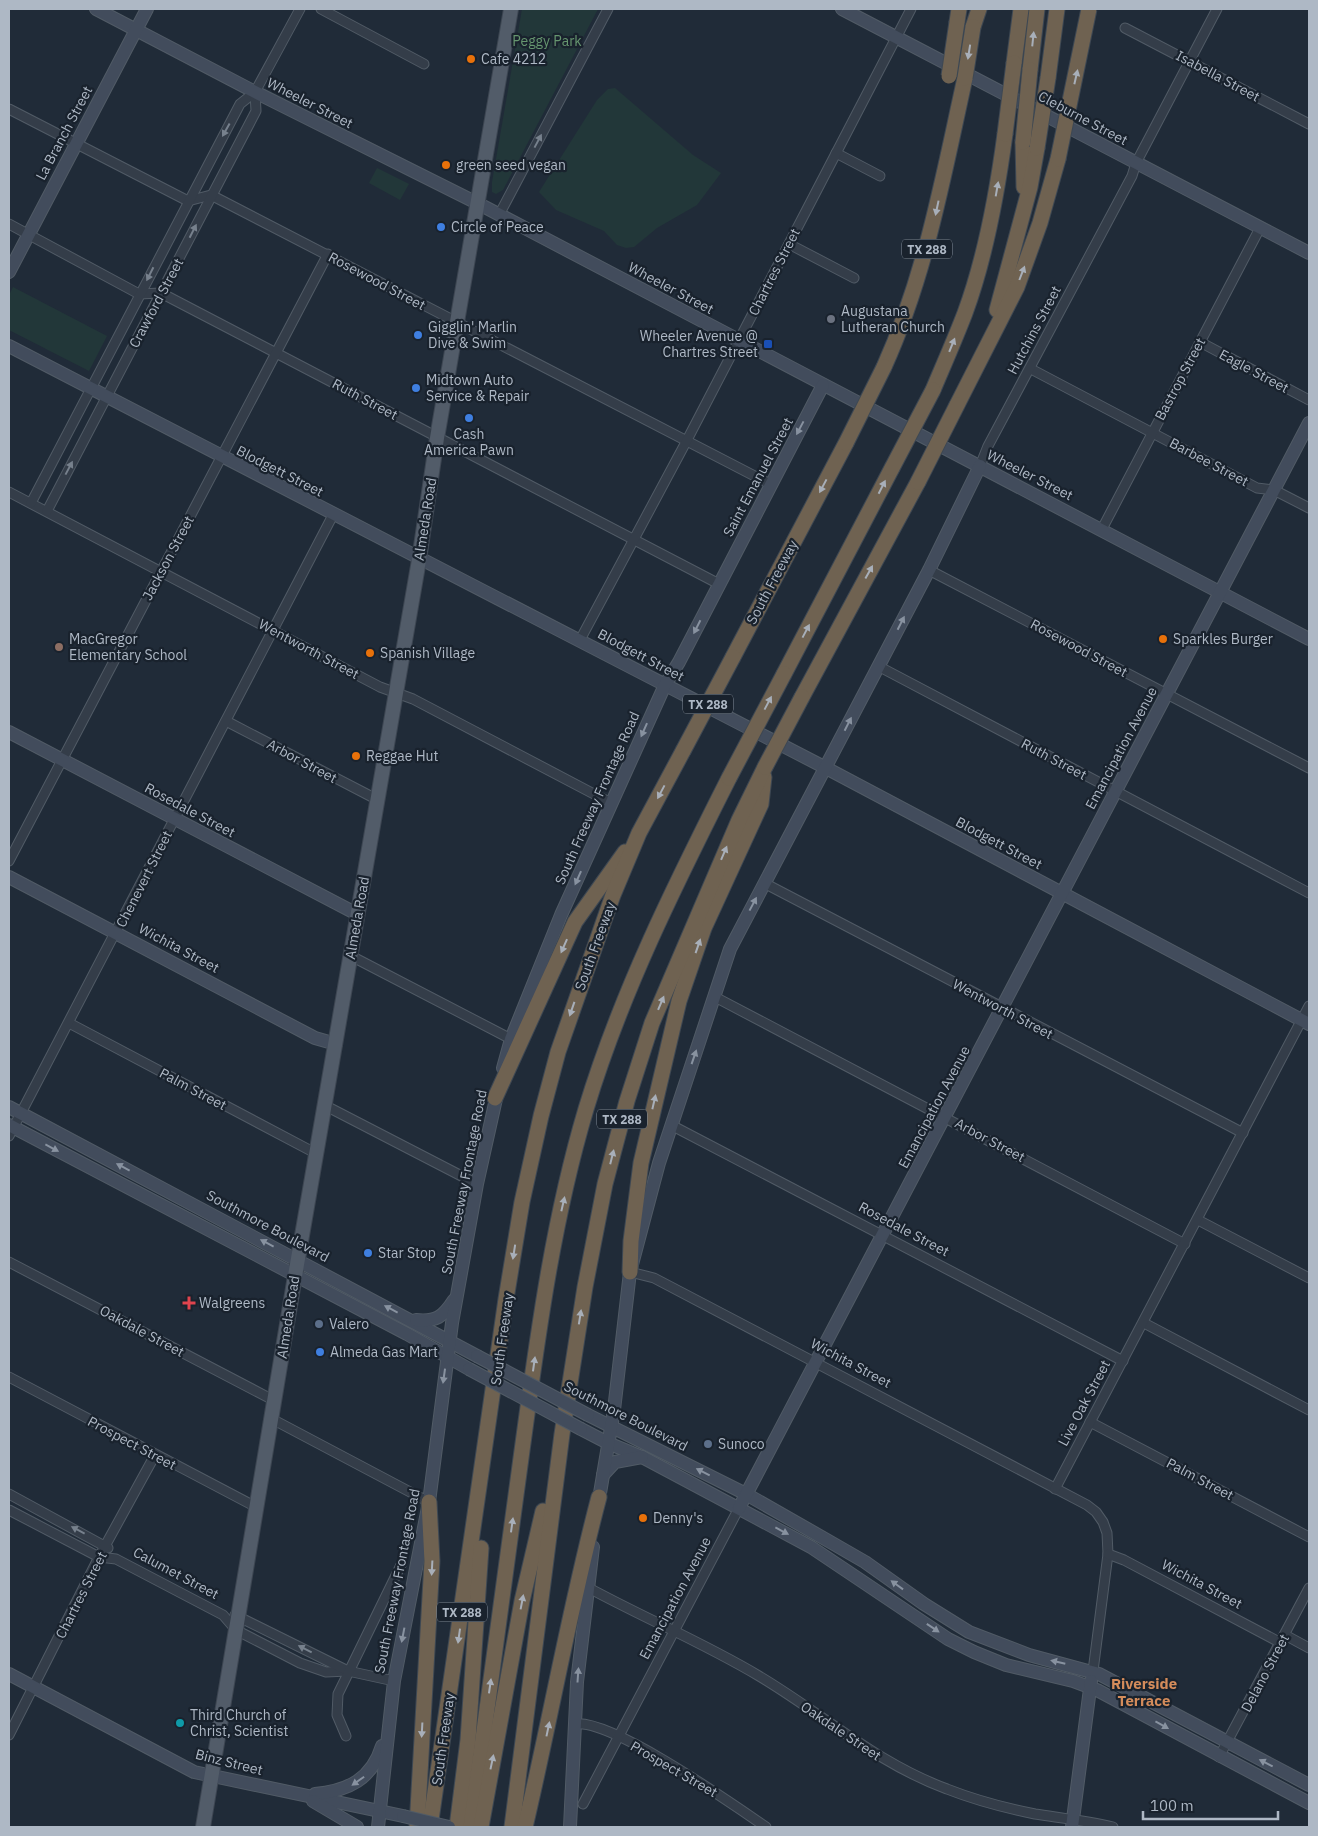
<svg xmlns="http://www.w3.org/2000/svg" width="1318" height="1836" viewBox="0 0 1318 1836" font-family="'IBM Plex Sans',sans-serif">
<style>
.green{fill:#223739}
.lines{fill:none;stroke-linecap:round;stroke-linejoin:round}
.street-casing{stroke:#515b66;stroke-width:11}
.secondary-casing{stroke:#515b66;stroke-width:14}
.primary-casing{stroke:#3d4652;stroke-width:16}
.highway-casing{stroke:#3e4853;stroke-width:17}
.street{stroke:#343d49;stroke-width:9}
.secondary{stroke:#424c5c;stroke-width:12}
.primary{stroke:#525c69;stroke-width:14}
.highway{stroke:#6f6251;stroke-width:15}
.secondary-bridge-casing{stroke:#515b66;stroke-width:14;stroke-linecap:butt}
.highway-bridge-casing{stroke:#3e4853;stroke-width:17;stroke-linecap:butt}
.secondary-bridge{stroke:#424c5c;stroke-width:12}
.highway-bridge{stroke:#6f6251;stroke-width:15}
.oneway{fill:#a8afb9}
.oneway2{fill:#77818d}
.oneway3{fill:#8892a0}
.food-dot{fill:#e8710a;stroke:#19222d;stroke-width:2}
.shop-dot{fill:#3f7fe0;stroke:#19222d;stroke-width:2}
.worship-dot{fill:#6b7280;stroke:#19222d;stroke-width:2}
.transit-dot{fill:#1a4fb4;stroke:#19222d;stroke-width:2}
.education-dot{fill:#8d6e63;stroke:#19222d;stroke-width:2}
.health-dot{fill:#e0444e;stroke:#19222d;stroke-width:2}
.service-dot{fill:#5c6f8a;stroke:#19222d;stroke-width:2}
.culture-dot{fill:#0f9aa8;stroke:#19222d;stroke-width:2}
.labels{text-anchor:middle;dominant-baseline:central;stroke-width:4.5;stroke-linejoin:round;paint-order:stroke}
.shield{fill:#19222d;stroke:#818b97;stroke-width:1}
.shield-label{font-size:12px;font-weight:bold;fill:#aeb8c5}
.park-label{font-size:14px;fill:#66966f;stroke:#19222d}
.poi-label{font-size:14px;fill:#aeb8c5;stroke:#19222d;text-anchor:start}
.street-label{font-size:14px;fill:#aeb8c5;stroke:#19222d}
.neighbourhood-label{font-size:15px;font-weight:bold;fill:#d48c5b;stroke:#19222d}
</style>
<rect width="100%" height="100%" fill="#202b38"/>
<!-- green -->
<g class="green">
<path d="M522,9H598L503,190L496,194L492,192V182Z"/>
<path d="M615,88L693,155L721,173L697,205L657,228L634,247L626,248L617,245L604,231L556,210L539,192L597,100L608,89Z"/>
<path d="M377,168L409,184L400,200L369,183Z"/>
<path d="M13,287L107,336L89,371L9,330V295Z"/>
</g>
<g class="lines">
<defs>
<g id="street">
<path d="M321,9L424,64"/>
<path d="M1125,28L1309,124"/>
<path d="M9,109L188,201L211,195L770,484"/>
<path d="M836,153L880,176"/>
<path d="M499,215L608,9"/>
<path d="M9,224L139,294L161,293L719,584"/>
<path d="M789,244L854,278"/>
<path d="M1200,342L1309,400"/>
<path d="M1031,369L1257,488L1274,490L1309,508"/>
<path d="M980,466L988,446L1132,176L1136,163L1217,9"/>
<path d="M9,492L380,687L413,699L611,803"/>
<path d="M31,503L228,127L240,104L255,92L300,9"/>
<path d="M47,511L256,111L255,92"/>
<path d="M1102,529L1260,228"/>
<path d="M929,570L1309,768"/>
<path d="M580,640L686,442L911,9"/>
<path d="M878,666L1309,893"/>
<path d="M226,721L378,800"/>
<path d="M9,861L328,254"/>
<path d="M764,883L1243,1133"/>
<path d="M351,956L511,1039"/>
<path d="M715,997L1185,1244"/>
<path d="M69,1023L317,1154"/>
<path d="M326,1106L477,1184"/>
<path d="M671,1125L1123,1361"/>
<path d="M9,1136L333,515"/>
<path d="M1198,1220L1309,1278"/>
<path d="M9,1262L275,1401"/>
<path d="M630,1272L654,1278L1087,1505L1096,1512L1103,1522L1107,1533L1108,1554L1093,1671"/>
<path d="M1144,1323L1309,1410"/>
<path d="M9,1377L256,1507"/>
<path d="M272,1419L429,1502"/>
<path d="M1090,1422L1309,1537"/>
<path d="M1055,1489L1309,1006"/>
<path d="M9,1494L108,1548"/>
<path d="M9,1510L99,1557L116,1559L223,1615L236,1630L300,1663L326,1672L348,1671L394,1681"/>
<path d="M1108,1554L1124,1560L1281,1643"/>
<path d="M587,1587C644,1618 704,1643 759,1676C823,1714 876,1763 947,1789C975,1800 1005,1808 1035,1814C1061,1818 1088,1821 1113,1827"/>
<path d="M235,1615L346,1670"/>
<path d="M1285,1635L1309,1648"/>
<path d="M576,1724C613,1720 731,1803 766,1827"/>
<path d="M9,1735L99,1557L155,1455"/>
<path d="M346,1736L337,1715L338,1694L402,1563"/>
<path d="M1219,1757L1309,1588"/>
<path d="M583,1804L739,1508"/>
</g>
<g id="secondary">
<path d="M96,9L255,92L479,204L1309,639"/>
<path d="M842,9L1309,253"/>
<path d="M9,272L147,9"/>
<path d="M9,346L826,768L1309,1024"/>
<path d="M9,732L357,914"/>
<path d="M9,877L315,1038L336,1044"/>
<path d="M503,1068L511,1039L561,915L665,685L679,662L823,385"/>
<path d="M9,1107L477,1356"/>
<path d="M9,1125L407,1334L469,1369"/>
<path d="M416,1320C436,1322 443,1317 454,1300"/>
<path d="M588,1415L746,1494L832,1543L865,1562L924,1604L969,1632L1029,1655L1099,1674L1309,1785"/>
<path d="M581,1429L608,1443L644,1458L811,1547L948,1639L974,1652L1006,1665L1073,1681L1097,1690L1309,1803"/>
<path d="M603,1475L615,1462L642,1457"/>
<path d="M598,1505L614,1410L630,1272L659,1163L730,949L929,570L980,466"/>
<path d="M739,1508L1309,423"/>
<path d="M9,1674L194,1772L403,1816"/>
<path d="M315,1794C348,1791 372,1779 382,1746"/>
<path d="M313,1801L357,1827"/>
<path d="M378,1827L394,1681L429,1502L452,1323L477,1184L498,1090"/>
<path d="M570,1827L577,1682L593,1547"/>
<path d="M1072,1827L1091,1681"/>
</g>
<path id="primary" d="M203,1827L295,1276L419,560L437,438L511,9"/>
<g id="highway">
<path d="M957,22L959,9"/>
<path d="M973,27L979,9"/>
<path d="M1014,63L1021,9"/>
<path d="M1030,70L1037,9"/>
<path d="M1048,78L1057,9"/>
<path d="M1023,142L1024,187"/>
<path d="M997,310L1030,187L1037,148"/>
<path d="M884,367C926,274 943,177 965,78"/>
<path d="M933,390C944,364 955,339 965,313C986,256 997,194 1005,134"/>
<path d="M957,405L1017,287L1040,223L1058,159"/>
<path d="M733,657L846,443"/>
<path d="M784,674L892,468"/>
<path d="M802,697L918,482"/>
<path d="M495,1098L575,922L625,852"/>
<path d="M630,1272L631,1241L641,1163L679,1001L704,928L761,804L764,777"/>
<path d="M417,1827L432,1561L429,1502"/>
<path d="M430,1827L506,1299L522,1202L541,1116L558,1052L613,895L639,833L683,751"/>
<path d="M457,1827L468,1740L481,1548"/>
<path d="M471,1827C487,1704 504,1581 521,1458C537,1341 552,1223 586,1109C621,993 675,885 729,778"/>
<path d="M481,1827L522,1601L543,1511"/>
<path d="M512,1827L562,1434L585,1287L605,1184L627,1101L652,1023L739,820L765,767"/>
<path d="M525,1827C551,1717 570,1606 599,1497"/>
</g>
</defs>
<!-- street casing -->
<use href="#street" class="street-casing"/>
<!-- secondary casing -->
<use href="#secondary" class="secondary-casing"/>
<!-- primary casing -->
<use href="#primary" class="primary-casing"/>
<!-- highway casing -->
<use href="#highway" class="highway-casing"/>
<!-- street -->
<use href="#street" class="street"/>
<!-- secondary -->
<use href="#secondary" class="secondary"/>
<!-- primary -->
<use href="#primary" class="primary"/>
<!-- highway -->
<use href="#highway" class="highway"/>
<defs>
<g id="secondary-bridge">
<path d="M477,1356L588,1415"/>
<path d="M469,1369L581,1429"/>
<path d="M403,1816L449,1827"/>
</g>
<g id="highway-bridge">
<path d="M949,76L957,22"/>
<path d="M965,78L973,27"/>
<path d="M1005,134L1014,63"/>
<path d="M1023,142L1030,70"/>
<path d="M1037,148L1048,78"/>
<path d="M1058,159L1089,9"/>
<path d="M846,443L884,367"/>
<path d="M892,468L933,390"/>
<path d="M918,482L957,405"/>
<path d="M683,751L733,657"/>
<path d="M765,767L802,697"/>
<path d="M729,778L784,674"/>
</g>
</defs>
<!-- secondary-bridge casing -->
<use href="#secondary-bridge" class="secondary-bridge-casing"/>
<!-- highway-bridge casing -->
<use href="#highway-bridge" class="highway-bridge-casing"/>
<!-- secondary-bridge -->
<use href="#secondary-bridge" class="secondary-bridge"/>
<!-- highway-bridge -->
<use href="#highway-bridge" class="highway-bridge"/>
</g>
<!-- one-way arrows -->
<defs><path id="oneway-solid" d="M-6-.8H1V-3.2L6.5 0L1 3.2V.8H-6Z" transform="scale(1.25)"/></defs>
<g class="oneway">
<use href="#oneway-solid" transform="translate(1033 39) rotate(-84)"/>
<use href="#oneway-solid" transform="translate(969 52) rotate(99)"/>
<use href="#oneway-solid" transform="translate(1076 77) rotate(-77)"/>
<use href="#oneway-solid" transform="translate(997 189) rotate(-80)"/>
<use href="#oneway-solid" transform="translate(937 208) rotate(102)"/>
<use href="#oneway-solid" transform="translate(1022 273) rotate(-69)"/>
<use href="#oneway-solid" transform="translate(952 345) rotate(-68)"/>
<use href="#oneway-solid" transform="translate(823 486) rotate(118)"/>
<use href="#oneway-solid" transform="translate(882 487) rotate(-63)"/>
<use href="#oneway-solid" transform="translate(869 572) rotate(-61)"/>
<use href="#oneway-solid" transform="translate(806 631) rotate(-62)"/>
<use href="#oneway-solid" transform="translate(768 703) rotate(-62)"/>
<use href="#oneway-solid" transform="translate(661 792) rotate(118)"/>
<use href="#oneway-solid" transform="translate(724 853) rotate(-67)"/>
<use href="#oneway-solid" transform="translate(564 946) rotate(114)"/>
<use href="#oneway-solid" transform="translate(698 946) rotate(-71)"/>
<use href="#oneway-solid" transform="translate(661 1003) rotate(-67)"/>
<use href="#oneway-solid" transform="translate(572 1009) rotate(109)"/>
<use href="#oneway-solid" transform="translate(654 1102) rotate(-77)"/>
<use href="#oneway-solid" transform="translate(612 1157) rotate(-76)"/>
<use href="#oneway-solid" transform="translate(563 1204) rotate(-77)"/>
<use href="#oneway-solid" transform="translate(514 1252) rotate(99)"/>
<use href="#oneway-solid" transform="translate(580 1317) rotate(-81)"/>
<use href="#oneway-solid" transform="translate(534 1364) rotate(-82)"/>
<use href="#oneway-solid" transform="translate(512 1525) rotate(-82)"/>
<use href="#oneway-solid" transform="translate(432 1568) rotate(93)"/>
<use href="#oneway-solid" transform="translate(522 1602) rotate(-79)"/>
<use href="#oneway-solid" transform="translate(459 1636) rotate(98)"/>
<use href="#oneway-solid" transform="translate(490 1686) rotate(-82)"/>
<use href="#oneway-solid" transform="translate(548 1729) rotate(-78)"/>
<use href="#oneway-solid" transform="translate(422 1730) rotate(93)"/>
<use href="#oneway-solid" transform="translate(492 1762) rotate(-78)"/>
</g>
<g class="oneway2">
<use href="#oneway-solid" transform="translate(226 130) rotate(119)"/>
<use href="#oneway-solid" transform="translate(538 141) rotate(-62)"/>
<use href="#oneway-solid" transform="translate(193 231) rotate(-63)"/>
<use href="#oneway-solid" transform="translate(150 274) rotate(117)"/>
<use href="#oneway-solid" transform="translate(69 468) rotate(-62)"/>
<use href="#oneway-solid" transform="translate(78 1530) rotate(-152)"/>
<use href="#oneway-solid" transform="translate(305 1649) rotate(-153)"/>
</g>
<g class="oneway3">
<use href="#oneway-solid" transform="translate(800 428) rotate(118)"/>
<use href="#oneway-solid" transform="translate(901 623) rotate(-63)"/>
<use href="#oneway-solid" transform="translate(697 627) rotate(117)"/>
<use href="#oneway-solid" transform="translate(848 724) rotate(-63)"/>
<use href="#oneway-solid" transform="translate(644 730) rotate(114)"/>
<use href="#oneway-solid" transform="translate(578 878) rotate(114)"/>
<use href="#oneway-solid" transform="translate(753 904) rotate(-62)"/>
<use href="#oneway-solid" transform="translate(694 1057) rotate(-71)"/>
<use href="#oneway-solid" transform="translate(52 1148) rotate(28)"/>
<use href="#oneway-solid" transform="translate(123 1167) rotate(-152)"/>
<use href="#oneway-solid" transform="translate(267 1243) rotate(-152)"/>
<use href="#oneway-solid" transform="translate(391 1309) rotate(-152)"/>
<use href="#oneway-solid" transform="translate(444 1376) rotate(98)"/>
<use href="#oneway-solid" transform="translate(703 1472) rotate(-153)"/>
<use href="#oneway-solid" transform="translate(782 1531) rotate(28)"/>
<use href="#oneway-solid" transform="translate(897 1585) rotate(-144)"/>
<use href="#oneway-solid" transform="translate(933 1628) rotate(34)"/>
<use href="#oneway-solid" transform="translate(403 1635) rotate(101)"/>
<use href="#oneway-solid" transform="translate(1058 1662) rotate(-167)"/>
<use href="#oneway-solid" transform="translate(578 1675) rotate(-86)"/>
<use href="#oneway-solid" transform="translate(1162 1725) rotate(29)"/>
<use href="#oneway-solid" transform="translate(1266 1763) rotate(-153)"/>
<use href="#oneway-solid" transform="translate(358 1781) rotate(145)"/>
</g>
<!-- markers -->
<g class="food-dot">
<circle cx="471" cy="59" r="5"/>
<circle cx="446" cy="165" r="5"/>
<circle cx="1163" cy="639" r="5"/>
<circle cx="370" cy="653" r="5"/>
<circle cx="356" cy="756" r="5"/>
<circle cx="643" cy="1518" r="5"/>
</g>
<g class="shop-dot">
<circle cx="441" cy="227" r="5"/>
<circle cx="418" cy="335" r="5"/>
<circle cx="416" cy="388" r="5"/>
<circle cx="469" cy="418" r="5"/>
<circle cx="368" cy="1253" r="5"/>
<circle cx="320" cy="1352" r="5"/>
</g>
<circle class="worship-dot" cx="831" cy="319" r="5"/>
<rect class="transit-dot" x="763" y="339" width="10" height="10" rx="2.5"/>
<circle class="education-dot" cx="59" cy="647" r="5"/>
<path class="health-dot" d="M186.5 1295.5h5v5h5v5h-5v5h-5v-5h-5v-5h5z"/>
<g class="service-dot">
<circle cx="319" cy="1324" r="5"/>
<circle cx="708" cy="1444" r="5"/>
</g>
<circle class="culture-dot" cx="180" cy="1723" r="5"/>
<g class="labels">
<!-- shield labels -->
<g class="shield">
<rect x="902" y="239.5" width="50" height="19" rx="4"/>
<rect x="683" y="694.5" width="50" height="19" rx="4"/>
<rect x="597" y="1109.5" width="50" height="19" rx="4"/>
<rect x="437" y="1602.5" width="50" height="19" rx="4"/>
</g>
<g class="shield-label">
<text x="927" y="249">TX 288</text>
<text x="708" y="704">TX 288</text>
<text x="622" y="1119">TX 288</text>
<text x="462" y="1612">TX 288</text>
</g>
<!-- park labels -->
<g class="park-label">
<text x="547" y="41">Peggy Park</text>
</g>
<!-- poi labels -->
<g class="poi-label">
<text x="481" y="59">Cafe 4212</text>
<text x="456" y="165">green seed vegan</text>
<text x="451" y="227">Circle of Peace</text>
<text x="841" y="311">Augustana<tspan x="841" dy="16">Lutheran Church</tspan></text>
<text x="428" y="327">Gigglin' Marlin<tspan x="428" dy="16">Dive &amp; Swim</tspan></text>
<text x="758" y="336" text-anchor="end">Wheeler Avenue @<tspan x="758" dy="16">Chartres Street</tspan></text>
<text x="426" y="380">Midtown Auto<tspan x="426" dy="16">Service &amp; Repair</tspan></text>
<text x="469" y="434" text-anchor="middle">Cash<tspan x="469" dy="16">America Pawn</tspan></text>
<text x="69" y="639">MacGregor<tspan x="69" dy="16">Elementary School</tspan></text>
<text x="1173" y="639">Sparkles Burger</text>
<text x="380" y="653">Spanish Village</text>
<text x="366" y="756">Reggae Hut</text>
<text x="378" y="1253">Star Stop</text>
<text x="199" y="1303">Walgreens</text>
<text x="329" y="1324">Valero</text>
<text x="330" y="1352">Almeda Gas Mart</text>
<text x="718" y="1444">Sunoco</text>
<text x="653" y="1518">Denny's</text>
<text x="190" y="1715">Third Church of<tspan x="190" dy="16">Christ, Scientist</tspan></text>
</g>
<!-- street labels -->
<g class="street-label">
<text transform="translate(1218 76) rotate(28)">Isabella Street</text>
<text transform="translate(310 103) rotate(27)">Wheeler Street</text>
<text transform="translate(1083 118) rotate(28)">Cleburne Street</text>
<text transform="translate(64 133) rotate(-62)">La Branch Street</text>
<text transform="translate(774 272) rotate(-63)">Chartres Street</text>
<text transform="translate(377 281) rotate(28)">Rosewood Street</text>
<text transform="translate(671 288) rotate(28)">Wheeler Street</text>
<text transform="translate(156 303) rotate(-62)">Crawford Street</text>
<text transform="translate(1034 330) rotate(-62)">Hutchins Street</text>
<text transform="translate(1254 371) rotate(28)">Eagle Street</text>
<text transform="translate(1180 379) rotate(-62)">Bastrop Street</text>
<text transform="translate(365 399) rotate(28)">Ruth Street</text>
<text transform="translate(1209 462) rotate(28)">Barbee Street</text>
<text transform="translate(280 471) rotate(27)">Blodgett Street</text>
<text transform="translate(1030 475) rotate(27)">Wheeler Street</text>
<text transform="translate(758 477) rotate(-62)">Saint Emanuel Street</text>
<text transform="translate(425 519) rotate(-81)">Almeda Road</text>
<text transform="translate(168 558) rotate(-62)">Jackson Street</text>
<text transform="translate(772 582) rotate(-62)">South Freeway</text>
<text transform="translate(1079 648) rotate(28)">Rosewood Street</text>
<text transform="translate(309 649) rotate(28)">Wentworth Street</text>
<text transform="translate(641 655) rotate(28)">Blodgett Street</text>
<text transform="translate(1121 748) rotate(-62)">Emancipation Avenue</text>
<text transform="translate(1054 759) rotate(28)">Ruth Street</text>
<text transform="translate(302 761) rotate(28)">Arbor Street</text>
<text transform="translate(597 798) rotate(-66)">South Freeway Frontage Road</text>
<text transform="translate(190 810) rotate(28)">Rosedale Street</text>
<text transform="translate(999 843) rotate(28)">Blodgett Street</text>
<text transform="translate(144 879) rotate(-63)">Chenevert Street</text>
<text transform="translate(357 918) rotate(-80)">Almeda Road</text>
<text transform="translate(595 946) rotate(-70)">South Freeway</text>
<text transform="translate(179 948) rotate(28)">Wichita Street</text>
<text transform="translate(1003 1009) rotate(28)">Wentworth Street</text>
<text transform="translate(193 1089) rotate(28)">Palm Street</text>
<text transform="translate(934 1107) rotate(-62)">Emancipation Avenue</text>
<text transform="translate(990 1140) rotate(28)">Arbor Street</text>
<text transform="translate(464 1182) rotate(-79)">South Freeway Frontage Road</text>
<text transform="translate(268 1226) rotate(28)">Southmore Boulevard</text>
<text transform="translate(904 1229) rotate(28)">Rosedale Street</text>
<text transform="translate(288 1317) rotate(-81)">Almeda Road</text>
<text transform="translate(142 1331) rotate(28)">Oakdale Street</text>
<text transform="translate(502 1339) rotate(-82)">South Freeway</text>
<text transform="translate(851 1363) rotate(28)">Wichita Street</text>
<text transform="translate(1084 1403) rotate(-62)">Live Oak Street</text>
<text transform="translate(626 1416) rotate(27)">Southmore Boulevard</text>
<text transform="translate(132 1443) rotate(28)">Prospect Street</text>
<text transform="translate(1200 1479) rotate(28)">Palm Street</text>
<text transform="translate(176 1573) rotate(28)">Calumet Street</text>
<text transform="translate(397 1581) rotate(-79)">South Freeway Frontage Road</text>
<text transform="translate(1202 1584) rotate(28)">Wichita Street</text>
<text transform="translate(81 1595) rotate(-63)">Chartres Street</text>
<text transform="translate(675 1598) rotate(-62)">Emancipation Avenue</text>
<text transform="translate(1265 1673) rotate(-62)">Delano Street</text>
<text transform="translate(841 1731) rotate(34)">Oakdale Street</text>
<text transform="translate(443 1739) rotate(-82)">South Freeway</text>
<text transform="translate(229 1762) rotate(14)">Binz Street</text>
<text transform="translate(674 1769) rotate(30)">Prospect Street</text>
</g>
<!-- neighbourhood labels -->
<g class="neighbourhood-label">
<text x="1144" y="1683">Riverside<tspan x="1144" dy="17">Terrace</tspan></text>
</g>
</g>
<!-- border -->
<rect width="1318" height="1836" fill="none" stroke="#aeb8c5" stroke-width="20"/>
<!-- scale -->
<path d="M1143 1811v8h135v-8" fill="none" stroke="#aeb8c5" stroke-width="2.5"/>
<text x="1150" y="1811" font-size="15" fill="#aeb8c5" stroke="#19222d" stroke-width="4" paint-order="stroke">100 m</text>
</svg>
